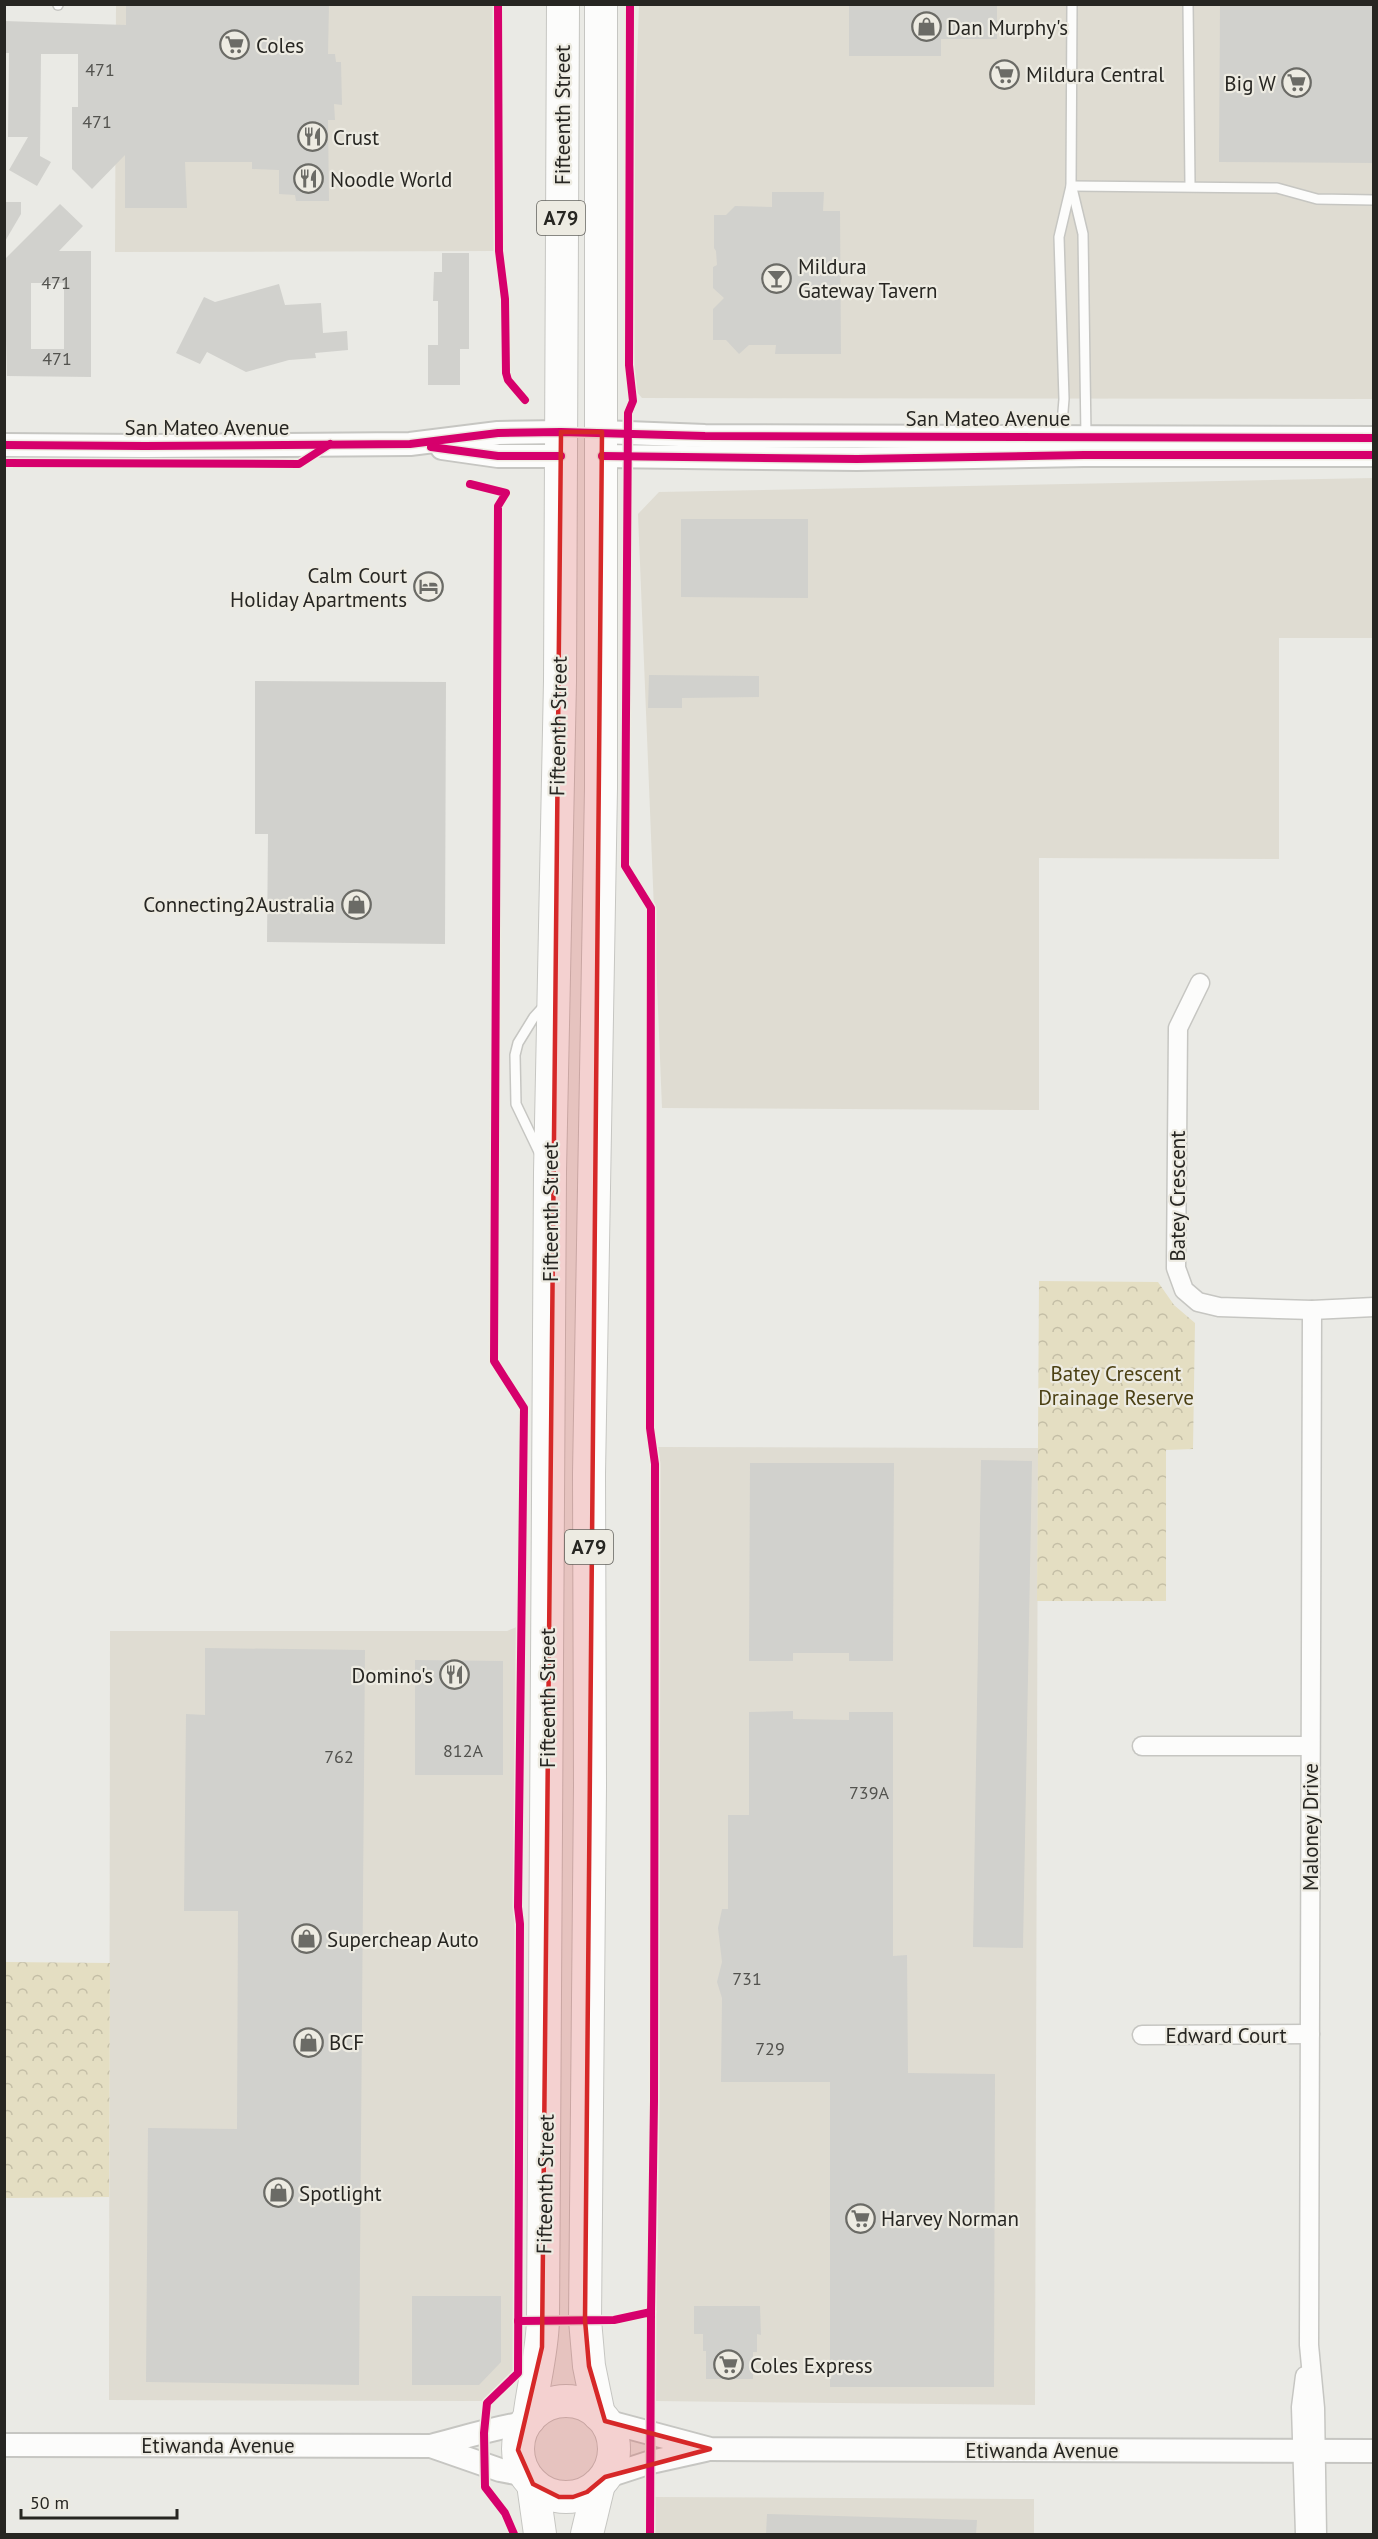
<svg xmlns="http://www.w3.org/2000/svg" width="1378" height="2539" viewBox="0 0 1378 2539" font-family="'PT Sans',sans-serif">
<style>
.built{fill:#dfdcd2}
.park{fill:url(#park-crowns)}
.building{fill:#d1d1cd;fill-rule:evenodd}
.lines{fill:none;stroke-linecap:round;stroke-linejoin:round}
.service-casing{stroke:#c6c6c2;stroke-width:12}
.minor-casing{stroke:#c6c6c2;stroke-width:21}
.tertiary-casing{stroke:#c6c6c2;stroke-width:26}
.trunk-casing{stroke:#c6c6c2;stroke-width:34}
.service{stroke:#fcfcfb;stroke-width:9}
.minor{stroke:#fcfcfb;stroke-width:18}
.tertiary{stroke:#fcfcfb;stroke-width:22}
.trunk{stroke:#fcfcfb;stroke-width:32}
.cycleway-casing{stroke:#edebe2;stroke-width:11}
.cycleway{stroke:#d6006c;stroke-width:8}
.marked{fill:#d62828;fill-opacity:0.2;stroke:#d62828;stroke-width:4.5;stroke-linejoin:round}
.labels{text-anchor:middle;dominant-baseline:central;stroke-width:4.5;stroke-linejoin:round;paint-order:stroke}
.number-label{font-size:18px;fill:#52524e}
.shield{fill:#edebe2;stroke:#62615c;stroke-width:1.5}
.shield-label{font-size:20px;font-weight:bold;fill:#272622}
.poi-label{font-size:21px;fill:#272622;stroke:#edebe2;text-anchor:start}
.street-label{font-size:21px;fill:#272622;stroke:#edebe2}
.park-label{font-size:21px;fill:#4c4114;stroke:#edebe2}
</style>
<defs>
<pattern id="park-crowns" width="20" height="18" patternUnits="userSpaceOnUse" patternTransform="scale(1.5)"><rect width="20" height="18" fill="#e4dec2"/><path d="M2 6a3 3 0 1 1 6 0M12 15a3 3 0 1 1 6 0" fill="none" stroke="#c4bea6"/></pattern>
</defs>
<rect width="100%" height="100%" fill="#eaeae5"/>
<!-- built -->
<g class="built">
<path d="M116,5H495V251L115,252Z"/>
<path d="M639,5H1373V399L642,398L636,391L633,363L634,146Z"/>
<path d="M1373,478V638H1279V859L1039,858V1110L662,1108L638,514L659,492Z"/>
<path d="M658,1447L1038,1448L1035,2405L654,2401L658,2223Z"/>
<path d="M519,1626L516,2372L486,2401L109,2400L110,1631H507Z"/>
<path d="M655,2497L1034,2499V2534H655Z"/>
</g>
<!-- park -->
<g class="park">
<path d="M1039,1281L1158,1282L1174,1305L1195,1323L1193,1449L1166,1450V1601H1037Z"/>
<path d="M5,1962L110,1963L109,2197L5,2198Z"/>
</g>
<!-- building -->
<g class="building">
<path d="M126,4H329L328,54H335L336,62H341L342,105L334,104L335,120H328L329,201H296L295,195L279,194V170L252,169V162H185L187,208H125V155L92,189L72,169V107H78V54H41L40,156L51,162L37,186L9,170L28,137H8L9,53H4V21L126,25Z"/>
<path d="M849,4H997V39H941V56H849Z"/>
<path d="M1220,4H1374V163L1219,162Z"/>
<path d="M772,192H824L823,211H840L841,354H775L776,345H749L739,354L726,340H713V309L724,298L713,288V267L717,265L716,251L714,248V215H726L735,206L772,207Z"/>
<path d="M4,202H21V214L4,243Z"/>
<path d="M60,204L83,226L59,251H91V377L7,376L4,260ZM31,283H64V349H31Z"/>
<path d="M442,253H469V349H460V385H428V345H438V301H433L434,272H442Z"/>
<path d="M279,284L285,305L321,303L323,333L347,331L348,350L315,353L316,358L289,360L246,372L207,352L200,364L176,353L204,297L215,302Z"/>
<path d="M681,519H808V598L681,597Z"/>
<path d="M649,675L759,676V697L682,698V708H648Z"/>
<path d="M255,681L446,682L445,944L267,942L268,834H255Z"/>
<path d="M981,1460L1032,1461L1023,1948L973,1947Z"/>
<path d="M750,1463H894L893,1661H849V1653H793V1661H749Z"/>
<path d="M205,1648L365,1650L359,2385L146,2382L148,2128L237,2129L238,1911H184L186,1714L205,1715Z"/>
<path d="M415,1660L503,1661V1775H415Z"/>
<path d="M793,1711V1719L849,1720V1712H893V1956L907,1955L908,2073L995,2074L994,2387H830V2082H721L722,1998L717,1982L722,1962L718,1928L722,1909H728V1815H749V1712Z"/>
<path d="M412,2296H501V2362L479,2385H412Z"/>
<path d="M694,2306H760L761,2335L757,2334V2352H753V2379H706V2351H703V2334H694Z"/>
<path d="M767,2514L977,2520L976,2535H766Z"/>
</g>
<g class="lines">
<defs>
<g id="service">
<path d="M1188,4L1190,185"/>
<path d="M58,5V4"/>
<path d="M1071,186L1277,188L1317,199L1374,200"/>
<path d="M1072,188L1083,234L1086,436"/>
<path d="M1061,436L1064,399L1059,237L1071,186L1072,4"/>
<path d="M539,1152L516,1104L515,1055L518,1043L534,1017L544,1006"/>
</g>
<g id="minor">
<path d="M1200,983L1178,1028L1176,1268L1184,1290L1198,1302L1219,1307L1312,1310L1374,1307"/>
<path d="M1312,1310L1309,2345L1315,2408L1317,2534"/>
<path d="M1142,1746H1310"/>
<path d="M1142,2035L1310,2034"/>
<path d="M1305,2534L1301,2407L1305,2376"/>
</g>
<g id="tertiary">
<path d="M602,432L705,436L1374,438"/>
<path d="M4,445L145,446L410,444L498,433L561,432"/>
<path d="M442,448L498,456H561"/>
<path d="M602,456L857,459L1084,455H1374"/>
<path d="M605,2421L710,2449L1374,2451"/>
<path d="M4,2445L431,2446C462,2438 493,2428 525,2423"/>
<path d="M431,2446L500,2470L526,2475"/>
<path d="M605,2477L651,2462L705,2450"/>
</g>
<g id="trunk">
<circle cx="566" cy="2449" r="48"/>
<path d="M599,2415L589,2366L585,2320L590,1786L589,1474L601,788V4"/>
<path d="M529,2419C533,2384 542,2355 543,2320L550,1172L560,681L563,4"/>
<path d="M533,2484L540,2534"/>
<path d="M587,2534L599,2484"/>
</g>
</defs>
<!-- service casing -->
<use href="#service" class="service-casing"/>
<!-- minor casing -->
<use href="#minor" class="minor-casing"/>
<!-- tertiary casing -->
<use href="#tertiary" class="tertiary-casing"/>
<!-- trunk casing -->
<use href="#trunk" class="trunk-casing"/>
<!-- service -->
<use href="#service" class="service"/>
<!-- minor -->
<use href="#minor" class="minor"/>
<!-- tertiary -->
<use href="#tertiary" class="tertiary"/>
<!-- trunk -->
<use href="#trunk" class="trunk"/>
<defs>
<g id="cycleway">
<path d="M498,4L499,251L505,299L506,373L508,380L525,400"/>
<path d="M630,4L629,365L633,401L628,413L625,866L651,908L650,1428L655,1464L654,2101L651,2312"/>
<path d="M4,445L145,446L410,444L498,433L561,432L705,436L1374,438"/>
<path d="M431,447L498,456H561"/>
<path d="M602,456L857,459L1084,455H1374"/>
<path d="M4,463L299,464L330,444"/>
<path d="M470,484L506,493L498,506L494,1361L524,1408L518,1907L520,1924L518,2373L487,2403L484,2433L485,2487L505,2513L514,2534"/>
<path d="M518,2321L614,2320L651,2312L650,2534"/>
</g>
</defs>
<!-- cycleway casing -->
<use href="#cycleway" class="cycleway-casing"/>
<!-- cycleway -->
<use href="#cycleway" class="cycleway"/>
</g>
<!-- marked area -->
<path class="marked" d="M561,432H602L585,2320L589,2366L605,2421L710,2449L605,2477L587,2492L573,2497H559L533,2484L518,2450L542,2347Z"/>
<!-- icons -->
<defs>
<symbol id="shop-ring" viewBox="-11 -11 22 22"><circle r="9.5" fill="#edebe2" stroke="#6b6b66" stroke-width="1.5"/><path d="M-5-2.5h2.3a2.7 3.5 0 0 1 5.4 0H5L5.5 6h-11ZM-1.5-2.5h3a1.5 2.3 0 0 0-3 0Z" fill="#6b6b66"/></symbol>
<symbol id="supermarket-ring" viewBox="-11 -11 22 22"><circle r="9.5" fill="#edebe2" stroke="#6b6b66" stroke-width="1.5"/><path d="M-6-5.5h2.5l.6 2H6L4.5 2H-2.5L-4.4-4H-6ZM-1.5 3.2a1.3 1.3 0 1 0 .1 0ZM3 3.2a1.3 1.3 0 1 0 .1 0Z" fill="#6b6b66"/></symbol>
<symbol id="restaurant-ring" viewBox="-11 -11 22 22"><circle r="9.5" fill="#edebe2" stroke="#6b6b66" stroke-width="1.5"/><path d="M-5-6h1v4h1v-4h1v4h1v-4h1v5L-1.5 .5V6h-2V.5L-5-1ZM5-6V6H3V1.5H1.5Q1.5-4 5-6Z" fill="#6b6b66"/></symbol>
<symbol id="bar-ring" viewBox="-11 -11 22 22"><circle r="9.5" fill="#edebe2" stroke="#6b6b66" stroke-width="1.5"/><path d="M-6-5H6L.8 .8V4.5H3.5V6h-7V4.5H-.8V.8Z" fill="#6b6b66"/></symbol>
<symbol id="hotel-ring" viewBox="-11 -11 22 22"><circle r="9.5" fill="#edebe2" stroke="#6b6b66" stroke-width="1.5"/><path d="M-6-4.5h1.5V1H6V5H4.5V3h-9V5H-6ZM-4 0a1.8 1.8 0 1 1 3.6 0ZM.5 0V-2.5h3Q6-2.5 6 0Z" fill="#6b6b66"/></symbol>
</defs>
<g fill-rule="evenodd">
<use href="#shop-ring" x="910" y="10" width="33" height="33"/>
<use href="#supermarket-ring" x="218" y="28" width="33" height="33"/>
<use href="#supermarket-ring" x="988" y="58" width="33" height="33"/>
<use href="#supermarket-ring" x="1280" y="66" width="33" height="33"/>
<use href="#restaurant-ring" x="296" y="120" width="33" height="33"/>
<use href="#restaurant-ring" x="292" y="162" width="33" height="33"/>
<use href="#bar-ring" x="760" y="262" width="33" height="33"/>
<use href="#hotel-ring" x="412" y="570" width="33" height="33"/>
<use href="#shop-ring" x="340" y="888" width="33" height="33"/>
<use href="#restaurant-ring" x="438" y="1658" width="33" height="33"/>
<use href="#shop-ring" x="290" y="1922" width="33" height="33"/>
<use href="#shop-ring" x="292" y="2026" width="33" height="33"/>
<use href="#shop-ring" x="262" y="2176" width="33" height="33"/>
<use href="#supermarket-ring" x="844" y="2202" width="33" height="33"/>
<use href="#supermarket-ring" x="712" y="2348" width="33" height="33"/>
</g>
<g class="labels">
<!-- number labels -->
<g class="number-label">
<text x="100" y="69">471</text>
<text x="97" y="121">471</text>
<text x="56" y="282">471</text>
<text x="57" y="358">471</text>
<text x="463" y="1750">812A</text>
<text x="339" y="1756">762</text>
<text x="869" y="1792">739A</text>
<text x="747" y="1978">731</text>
<text x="770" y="2048">729</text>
</g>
<!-- shield labels -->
<g class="shield">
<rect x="537" y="201" width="48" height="34" rx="4.5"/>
<rect x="565" y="1530" width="48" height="34" rx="4.5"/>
</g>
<g class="shield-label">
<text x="561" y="218">A79</text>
<text x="589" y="1547">A79</text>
</g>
<!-- poi labels -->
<g class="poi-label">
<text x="947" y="27">Dan Murphy's</text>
<text x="256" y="45">Coles</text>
<text x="1026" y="74">Mildura Central</text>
<text x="1276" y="83" text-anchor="end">Big W</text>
<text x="333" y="137">Crust</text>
<text x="330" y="179">Noodle World</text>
<text x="798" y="266">Mildura<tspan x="798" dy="24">Gateway Tavern</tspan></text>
<text x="407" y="575" text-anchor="end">Calm Court<tspan x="407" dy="24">Holiday Apartments</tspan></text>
<text x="335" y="904" text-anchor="end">Connecting2Australia</text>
<text x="433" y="1675" text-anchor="end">Domino's</text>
<text x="327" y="1939">Supercheap Auto</text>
<text x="329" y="2042">BCF</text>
<text x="299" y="2193">Spotlight</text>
<text x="881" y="2218">Harvey Norman</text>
<text x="750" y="2365">Coles Express</text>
</g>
<!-- street labels -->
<g class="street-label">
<text transform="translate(562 115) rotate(-90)">Fifteenth Street</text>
<text x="988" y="418">San Mateo Avenue</text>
<text x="207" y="427">San Mateo Avenue</text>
<text transform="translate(558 726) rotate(-89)">Fifteenth Street</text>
<text transform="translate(1177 1196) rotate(-90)">Batey Crescent</text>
<text transform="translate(550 1212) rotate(-90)">Fifteenth Street</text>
<text transform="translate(547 1698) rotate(-90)">Fifteenth Street</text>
<text transform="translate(1310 1827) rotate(-90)">Maloney Drive</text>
<text x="1226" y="2035">Edward Court</text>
<text transform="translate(545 2184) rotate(-89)">Fifteenth Street</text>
<text x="218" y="2445">Etiwanda Avenue</text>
<text x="1042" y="2450">Etiwanda Avenue</text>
</g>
<!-- park labels -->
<g class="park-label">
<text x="1116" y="1373">Batey Crescent<tspan x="1116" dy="24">Drainage Reserve</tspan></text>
</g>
</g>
<!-- border -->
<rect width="1378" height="2539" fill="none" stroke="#272622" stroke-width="12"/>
<!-- scale -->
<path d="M21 2509v9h156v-9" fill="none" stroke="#272622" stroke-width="3"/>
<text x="30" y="2509" font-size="18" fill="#272622" stroke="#edebe2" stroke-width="4.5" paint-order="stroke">50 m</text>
</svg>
